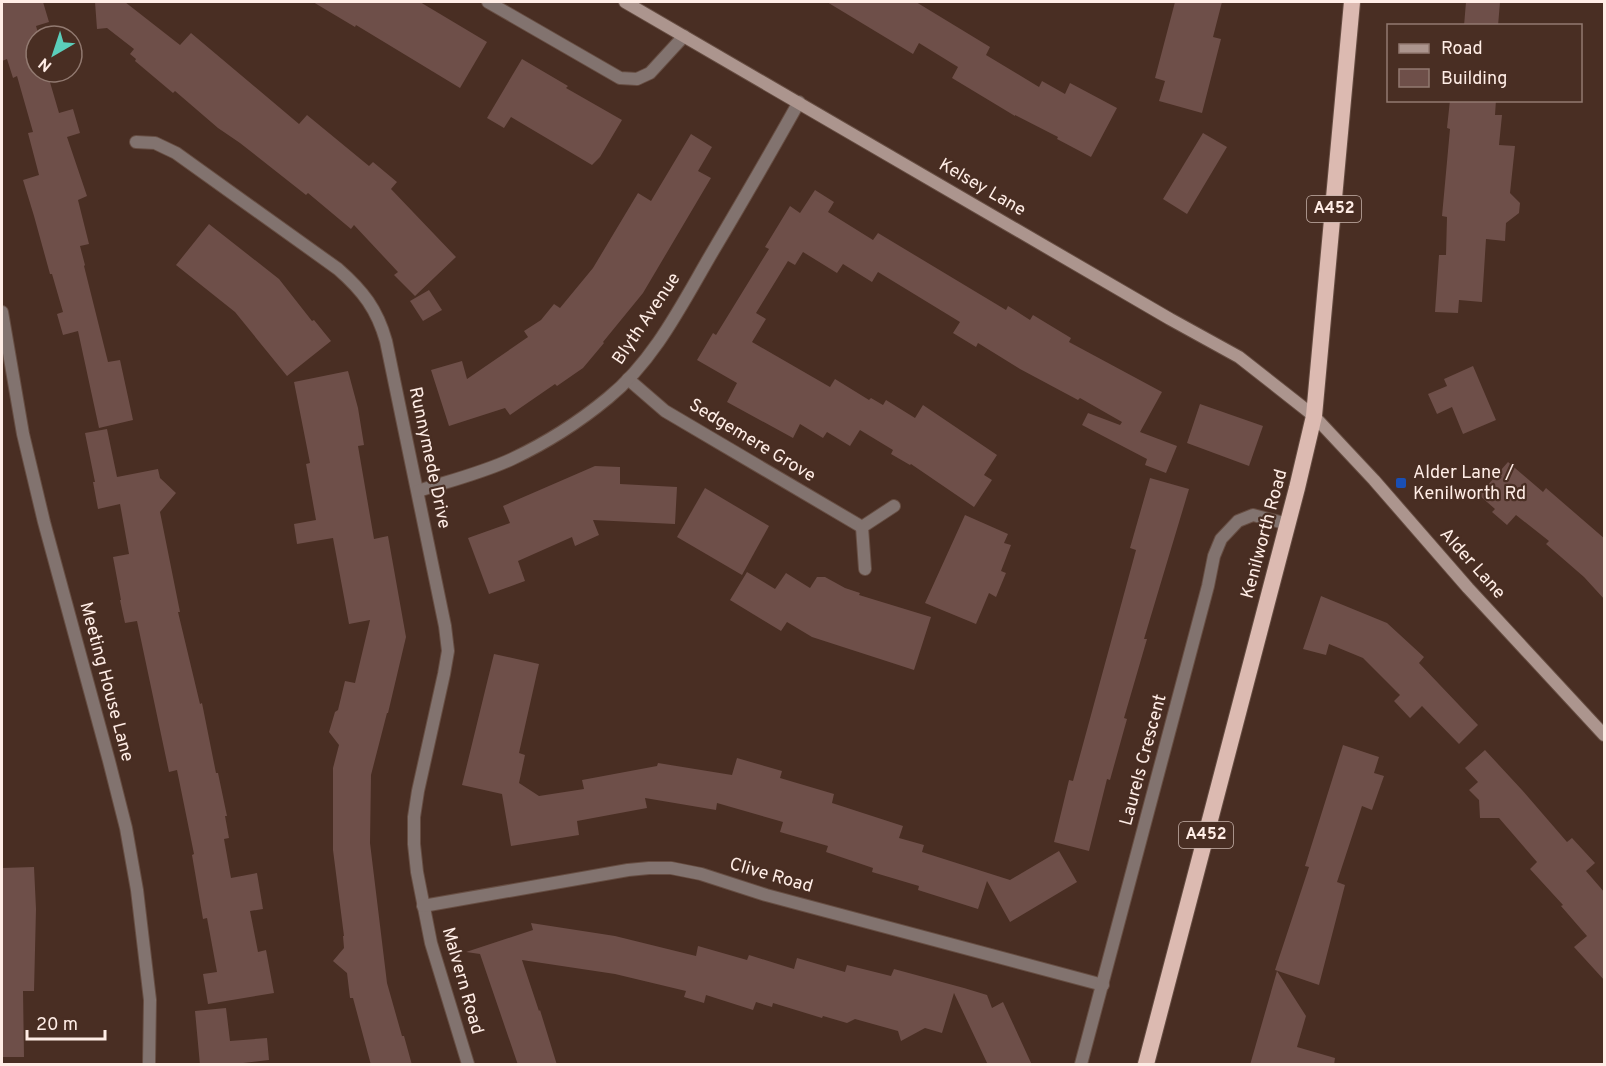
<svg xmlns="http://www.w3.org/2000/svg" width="1606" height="1066" viewBox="0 0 1606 1066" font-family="Overpass,sans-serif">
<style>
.building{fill:#6e4f49}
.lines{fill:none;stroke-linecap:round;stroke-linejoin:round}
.minor-casing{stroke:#664d42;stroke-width:14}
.secondary-casing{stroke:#664d42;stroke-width:14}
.trunk-casing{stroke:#664d42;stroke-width:18}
.minor{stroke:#82736f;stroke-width:12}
.secondary{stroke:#ac958e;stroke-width:12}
.trunk{stroke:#dcbab1;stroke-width:16}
.transit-dot{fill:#1a4fb4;stroke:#492e23;stroke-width:2}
.labels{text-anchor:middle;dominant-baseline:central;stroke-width:4.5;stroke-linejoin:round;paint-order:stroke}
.shield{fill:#492e23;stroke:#c8b4ac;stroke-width:1.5}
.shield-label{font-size:16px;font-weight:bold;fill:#ffede6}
.street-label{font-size:18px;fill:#ffede6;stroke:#492e23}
.poi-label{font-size:18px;fill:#ffede6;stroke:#492e23;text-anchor:start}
</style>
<rect width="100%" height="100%" fill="#492e23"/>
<!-- building -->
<g class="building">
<path d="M2,2H43L49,22L36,26L39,36H36V72H47L59,113L73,109L80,133L67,137L87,196L78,200L89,244L80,246L85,265L84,266L108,362L120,360L133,420L99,428L78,331L63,335L57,314L63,312L52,274H50L34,216L23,180L39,175L28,133L33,132L17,76L13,78L7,59L2,61Z"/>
<path d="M95,2H125L180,45L191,33L299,124L307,115L369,166L373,162L397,182L391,189L456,257L415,296L394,275L398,272L354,225L351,229L308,193L306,195L240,143L218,128L175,91L173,93L135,61L136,59L130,54L134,49L107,28L97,29Z"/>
<path d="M313,2H420L487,42L460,88L356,25L355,27Z"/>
<path d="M827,2H916L990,47L986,55L1039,87L1042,81L1065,94L1070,83L1117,108L1091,157L1057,139L1058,137L1015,115V116L952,78L958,67L919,43L913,54Z"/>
<path d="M1175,2H1222L1213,37L1221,39L1202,113L1159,101L1165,81L1155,78Z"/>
<path d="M1466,2H1500L1498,26H1464Z"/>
<path d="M522,59L568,86L566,88L622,120L600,157L592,165L511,117L504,128L487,118Z"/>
<path d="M1450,100H1496L1495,115H1502L1499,145L1515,146L1510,193L1520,203L1519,213L1506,223L1505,241L1486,239L1482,302L1459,300L1458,313L1435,312L1439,255H1446L1447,217L1442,216L1450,129L1447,128Z"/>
<path d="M1203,133L1227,147L1187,214L1163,199Z"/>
<path d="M691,134L712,147L698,171L711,178L643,293L603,342L604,343L583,368L557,386L555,384L510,415L505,408L449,426L431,370L462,361L467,379L528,337L524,331L541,320L554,304L560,308L593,268L638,193L651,201Z"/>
<path d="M815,190L834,202L828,212L873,240L878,233L1006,310L1008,306L1030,320L1033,315L1071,338L1069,342L1162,392L1140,432L1177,446L1166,473L1145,465L1147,459L1082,425L1088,413L1120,425L1122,422L1080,398L1078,400L1020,369L978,343L976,347L953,333L960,322L878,272L872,282L843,264L837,273L803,252L795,265L788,261L756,313L766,319L752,342L830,387L835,379L869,400L871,398L883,405L886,400L915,418L923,405L997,455L984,475L992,480L974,507L911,464L910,465L891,454L893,450L860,430L850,446L827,432L823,438L800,424L793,438L727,402L737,383L697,360L713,333L716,335L769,249L765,247L790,206L800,213Z"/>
<path d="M209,224L279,279L312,321L314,320L331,341L287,376L235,312L176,265Z"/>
<path d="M429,290L442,310L423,321L410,301Z"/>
<path d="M1473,366L1496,420L1463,434L1452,407L1437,414L1428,394L1447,386L1444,379Z"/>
<path d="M348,371L358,408L364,445L358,446L374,539L388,536L406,637L388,713H387L371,775L370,843L387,983L402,1036H404L412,1065H371L353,998H350L347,973L333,961L344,948L343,936H344L333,850V768L339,745L329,732L335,712L338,710L345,681L355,683L370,620L349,624L333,538L297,544L294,524L316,520L306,464L310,463L294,382Z"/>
<path d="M1200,404L1263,426L1249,466L1187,443Z"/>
<path d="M107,429L117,477L158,469L160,478L176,493L160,512L180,612H178L200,704L202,703L216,773H218L227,816H225L229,838L224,839L231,878L257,873L263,909L250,911L258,952L266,950L274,993L208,1004L203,974L217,972L207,918L203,919L192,855L194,854L177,770L169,772L137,621L125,623L120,600H121L113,557L129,554L120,504L98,509L93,482H95L85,433Z"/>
<path d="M1508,462L1543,492L1546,488L1605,539V600L1584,577L1546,544L1549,541L1516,515L1507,525L1492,512L1495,509L1479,495Z"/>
<path d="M595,466L620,467V484L677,487L675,524L593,520L599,535L575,546L572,537L518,561L525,581L489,594L468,538L510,523L503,506Z"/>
<path d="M1150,478L1189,489L1144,639H1147L1124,718L1127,719L1110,780L1107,779L1089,851L1054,842L1069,780L1073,781L1136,550L1130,548Z"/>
<path d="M705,488L769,526L742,575L677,537Z"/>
<path d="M965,515L1008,534L1004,543L1011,545L1001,571L1006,573L996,597L989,593L976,624L925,603Z"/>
<path d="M747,572L775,589L786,573L810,588L817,577H825L845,588L860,593L859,595L931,617L914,670L812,637L787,622L781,631L730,600Z"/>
<path d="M1321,596L1387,623L1424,657L1419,663L1478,725L1459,744L1422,706L1410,718L1394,701L1400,695L1363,658L1329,644L1326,655L1303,649Z"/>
<path d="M494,654L539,664L519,753L525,755L519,783L539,796L584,789L582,780L657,766L658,763L732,775L737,758L782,771L780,778L834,794L832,803L903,826L899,838L924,845L922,852L1010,880L1059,851L1077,882L1010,922L987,881L978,909L918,890L919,886L872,872L873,868L826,852L828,846L780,832L783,822L717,803L716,810L645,798L647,808L577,821L579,835L511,846L502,794L462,785Z"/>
<path d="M1343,745L1379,757L1374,773L1384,776L1372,810L1362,806L1337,882L1345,885L1319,985L1275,970L1309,867L1305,866Z"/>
<path d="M1485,750L1522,790L1567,842L1572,838L1595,863L1586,871L1605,893V981L1574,947L1587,936L1561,906L1563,905L1530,869L1537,862L1499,818H1480L1479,800L1469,790L1478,782L1465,768Z"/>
<path d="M34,867L36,909L34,991H23L24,1057H2V868Z"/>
<path d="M531,923L615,936L696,956L698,946L747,960L749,955L794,969L797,958L845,972L847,965L891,976L894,969L964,988L987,995L992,1008L1003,1002L1032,1065H988L954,993L942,1033L925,1028L901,1041L898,1031L855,1019L847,1023L823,1016L822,1018L773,1003L772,1007L756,1002L753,1010L706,995L704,1003L684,997L686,991L615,974L522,960L539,1011L540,1010L557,1065H518L480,954L466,952L533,930Z"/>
<path d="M1277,971L1306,1016L1297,1047L1335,1058L1334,1065H1250Z"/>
<path d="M226,1008L230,1041L267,1038L269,1060L226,1065H200L195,1011Z"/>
</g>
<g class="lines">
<defs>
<g id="minor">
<path d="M488,2L620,78L637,79L650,73L684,36"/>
<path d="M136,142L155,143L176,153L338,269C363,291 377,309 386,341L445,626L448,651L444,674L418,791L414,817V844L417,872L431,943L468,1064"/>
<path d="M2,312L23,434L44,522L109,761L126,828L137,890L150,1000L149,1064"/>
<path d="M628,379L665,411L862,527"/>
<path d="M418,491C449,481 482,473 512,459C546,443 579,422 608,398C655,360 683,302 713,251C742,202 771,152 799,102"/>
<path d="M865,569L862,527L894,506"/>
<path d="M423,906L628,870L649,868H671L701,874L766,895L1103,985"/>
<path d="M1081,1064L1208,586L1214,556L1221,539L1238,521L1253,515L1288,524"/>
</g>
<path id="secondary" d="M625,2L1170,319L1239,357L1314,416L1374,480L1468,588L1604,735"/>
<path id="trunk" d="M1146,1064L1297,488L1314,416L1352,2"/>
</defs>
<!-- minor casing -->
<use href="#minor" class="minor-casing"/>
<!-- secondary casing -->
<use href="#secondary" class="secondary-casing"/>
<!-- trunk casing -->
<use href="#trunk" class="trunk-casing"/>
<!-- minor -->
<use href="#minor" class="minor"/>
<!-- secondary -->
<use href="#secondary" class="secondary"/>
<!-- trunk -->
<use href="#trunk" class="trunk"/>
</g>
<!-- markers -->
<rect class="transit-dot" x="1395" y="477" width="12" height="12" rx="3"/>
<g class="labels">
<!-- shield labels -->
<g class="shield">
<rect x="1307" y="196" width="54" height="26" rx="4.5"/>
<rect x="1179" y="822" width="54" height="26" rx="4.5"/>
</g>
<g class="shield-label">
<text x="1334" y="209">A452</text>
<text x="1206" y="835">A452</text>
</g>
<!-- street labels -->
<g class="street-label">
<text transform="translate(982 188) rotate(30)">Kelsey Lane</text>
<text transform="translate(647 319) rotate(-56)">Blyth Avenue</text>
<text transform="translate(752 441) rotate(31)">Sedgemere Grove</text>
<text transform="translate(429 458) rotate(78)">Runnymede Drive</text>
<text transform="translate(1265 534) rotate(-75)">Kenilworth Road</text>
<text transform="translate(1472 564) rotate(48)">Alder Lane</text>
<text transform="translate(106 682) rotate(75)">Meeting House Lane</text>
<text transform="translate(1144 760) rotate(-75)">Laurels Crescent</text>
<text transform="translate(771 876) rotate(16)">Clive Road</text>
<text transform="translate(462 981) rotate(74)">Malvern Road</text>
</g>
<!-- poi labels -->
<g class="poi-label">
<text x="1413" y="473">Alder Lane /<tspan x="1413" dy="21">Kenilworth Rd</tspan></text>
</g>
</g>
<!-- border -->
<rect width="1606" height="1066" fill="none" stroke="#ffede6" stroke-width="6"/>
<!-- legend -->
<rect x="1387" y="24" width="195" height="78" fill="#492e23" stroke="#927a71" stroke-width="1.5"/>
<rect x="1399" y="44" width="30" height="9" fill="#ac958e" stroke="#927a71" stroke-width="1.5"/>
<text x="1441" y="54" font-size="18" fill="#ffede6">Road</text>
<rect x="1399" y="69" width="30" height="18" fill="#6e4f49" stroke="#927a71" stroke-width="1.5"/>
<text x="1441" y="84" font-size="18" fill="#ffede6">Building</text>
<!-- north arrow -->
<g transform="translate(54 54) rotate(219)"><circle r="28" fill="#492e23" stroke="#927a71" stroke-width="1.5"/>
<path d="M0-4.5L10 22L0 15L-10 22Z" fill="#5bcebb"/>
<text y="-9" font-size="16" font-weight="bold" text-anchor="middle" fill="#ffede6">N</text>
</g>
<!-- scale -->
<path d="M27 1030v9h78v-9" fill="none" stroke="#ffede6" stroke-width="3"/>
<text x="36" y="1030" font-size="18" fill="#ffede6" stroke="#492e23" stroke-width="4.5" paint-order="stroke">20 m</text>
</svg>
